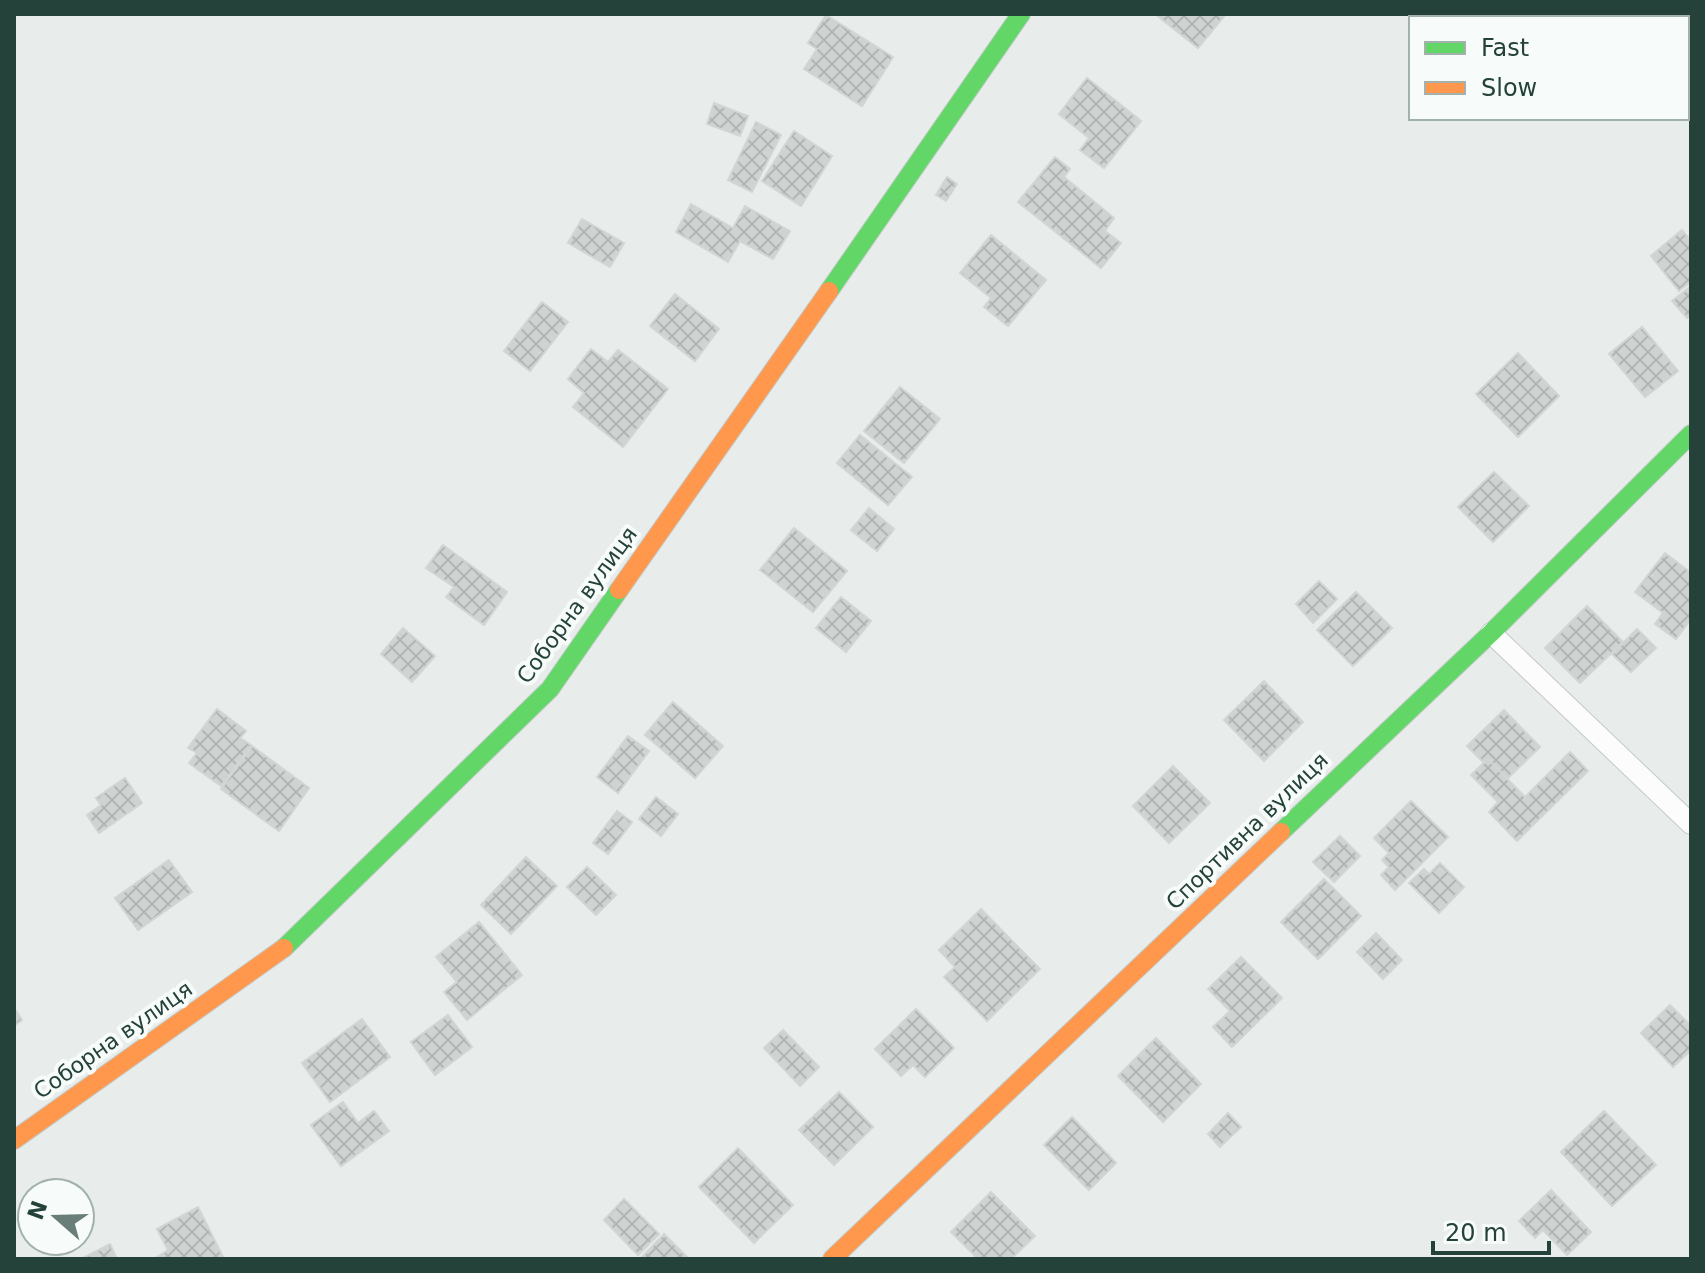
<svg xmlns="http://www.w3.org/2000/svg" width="1705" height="1273" viewBox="0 0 1705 1273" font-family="'DejaVu Sans',sans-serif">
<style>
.building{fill:url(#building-cross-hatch);stroke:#d1d6d4;stroke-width:2}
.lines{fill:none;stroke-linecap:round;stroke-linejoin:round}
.lane-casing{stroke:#c5cac8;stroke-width:22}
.fast-casing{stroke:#c3cbc8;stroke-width:20}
.slow-casing{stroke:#c3cbc8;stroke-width:20}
.lane{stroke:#fcfcfc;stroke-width:20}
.fast{stroke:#63d668;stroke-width:18}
.slow{stroke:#ff974d;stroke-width:18}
.labels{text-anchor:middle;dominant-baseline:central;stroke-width:8;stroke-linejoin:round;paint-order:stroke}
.street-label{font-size:22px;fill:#24423a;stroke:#f7fbf9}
</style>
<defs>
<pattern id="building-cross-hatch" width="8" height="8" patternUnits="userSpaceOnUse" patternTransform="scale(2)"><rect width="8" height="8" fill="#cfd4d2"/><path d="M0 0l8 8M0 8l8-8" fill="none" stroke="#b2b7b5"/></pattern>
</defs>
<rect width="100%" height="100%" fill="#e8edeb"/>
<!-- building -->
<g class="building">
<path d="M1155,14H1226L1198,48Z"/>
<path d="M826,15L893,57L862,106L804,69L817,49L808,43Z"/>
<path d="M1087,78L1141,121L1104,168L1080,150L1089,138L1059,114Z"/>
<path d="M714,103L748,116L740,136L707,124Z"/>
<path d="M756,122L781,135L752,192L728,180Z"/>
<path d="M794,131L832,156L801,206L762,181Z"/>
<path d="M1055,157L1070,169L1064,177L1114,218L1105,231L1121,243L1101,268L1018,202Z"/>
<path d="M947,177L957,184L946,201L936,195Z"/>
<path d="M691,204L733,228L745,206L790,231L773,259L740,241L728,262L676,232Z"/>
<path d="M582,219L624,243L610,267L568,243Z"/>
<path d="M1682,230L1691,241V281L1679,291L1651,256Z"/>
<path d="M991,235L1046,280L1008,326L984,307L991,298L960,273Z"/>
<path d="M1691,286V314L1687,318L1672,301Z"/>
<path d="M675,294L719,329L695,361L650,326Z"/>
<path d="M542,302L568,322L530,371L504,351Z"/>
<path d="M1642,327L1678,371L1645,397L1609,354Z"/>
<path d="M591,349L608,362L618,350L668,389L623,447L573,407L584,393L568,379Z"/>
<path d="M1518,353L1559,396L1518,437L1476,394Z"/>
<path d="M900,387L940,419L904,463L864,431Z"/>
<path d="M860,435L912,477L888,505L837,463Z"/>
<path d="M1494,472L1529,506L1493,542L1458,507Z"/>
<path d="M869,508L894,529L877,551L851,530Z"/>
<path d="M794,528L847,571L813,612L760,570Z"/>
<path d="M443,545L507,592L484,625L446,597L454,587L426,568Z"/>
<path d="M1665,553L1691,573V619L1676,639L1655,624L1663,613L1635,592Z"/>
<path d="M1319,581L1337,599L1313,623L1296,604Z"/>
<path d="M1356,592L1392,628L1353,666L1317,630Z"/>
<path d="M841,597L871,621L846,652L816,628Z"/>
<path d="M1587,606L1623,642L1580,683L1545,648Z"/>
<path d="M403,628L435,656L412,682L381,654Z"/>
<path d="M1637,629L1656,648L1631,672L1612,654Z"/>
<path d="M1264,681L1303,722L1264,761L1224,720Z"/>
<path d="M673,702L723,746L695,778L645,735Z"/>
<path d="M217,709L246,731L240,738L251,745L221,786L189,763L197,753L188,748Z"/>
<path d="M1504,710L1540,747L1507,779L1488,759L1484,763L1467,746Z"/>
<path d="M628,736L649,751L618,793L597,777Z"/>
<path d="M252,746L309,788L279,831L221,789Z"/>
<path d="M1570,752L1588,771L1517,841L1489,812L1498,802L1471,775L1488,759L1525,797Z"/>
<path d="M1173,766L1210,803L1169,843L1133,806Z"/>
<path d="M125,778L142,803L99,833L87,815L101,805L96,798Z"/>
<path d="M656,797L678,814L661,836L639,819Z"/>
<path d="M1411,801L1448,837L1395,890L1381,875L1389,867L1382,860L1389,853L1374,838Z"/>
<path d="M617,811L632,822L608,854L593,843Z"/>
<path d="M1340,836L1360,856L1334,882L1313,862Z"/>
<path d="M526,857L557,886L511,934L481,905Z"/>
<path d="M169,860L192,892L138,930L115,898Z"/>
<path d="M1440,863L1464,887L1439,913L1409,883L1424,869L1429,874Z"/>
<path d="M587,867L616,895L596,915L567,887Z"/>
<path d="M1324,879L1361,916L1318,959L1281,922Z"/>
<path d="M981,909L1040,969L987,1021L944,977L955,967L939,950Z"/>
<path d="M479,922L522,975L467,1020L444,992L457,982L436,957Z"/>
<path d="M1376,933L1402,960L1383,979L1357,952Z"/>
<path d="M1241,957L1282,998L1232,1047L1213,1027L1230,1011L1208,989Z"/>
<path d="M1670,1005L1691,1026V1050L1673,1067L1641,1033Z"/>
<path d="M14,1008L22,1020L14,1026Z"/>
<path d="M916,1009L954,1048L925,1077L913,1065L901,1076L875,1049Z"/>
<path d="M448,1015L472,1047L435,1075L411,1042Z"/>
<path d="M362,1019L390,1057L330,1102L302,1063Z"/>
<path d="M783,1030L819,1067L800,1086L764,1048Z"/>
<path d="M1156,1038L1201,1084L1163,1122L1118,1076Z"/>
<path d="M839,1092L873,1127L834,1165L799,1130Z"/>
<path d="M343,1102L358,1123L374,1111L389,1131L341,1166L311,1125Z"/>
<path d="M1604,1111L1656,1165L1612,1206L1561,1152Z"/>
<path d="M1228,1113L1241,1127L1220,1147L1208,1134Z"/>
<path d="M1072,1117L1116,1163L1089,1190L1044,1145Z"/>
<path d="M738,1148L793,1205L754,1243L699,1187Z"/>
<path d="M1551,1190L1591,1232L1567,1255L1543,1230L1535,1238L1519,1221Z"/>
<path d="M991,1192L1035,1236L1011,1259H978L951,1232Z"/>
<path d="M624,1199L659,1234L638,1255L604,1220Z"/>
<path d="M198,1207L224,1259H154L168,1250L157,1229Z"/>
<path d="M664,1234L689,1259H640Z"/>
<path d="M110,1244L117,1259H81Z"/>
</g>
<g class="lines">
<defs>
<path id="lane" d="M1491,633L1691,824"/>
<g id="fast">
<path d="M829,291L1021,14"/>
<path d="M1281,832L1491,633L1691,434"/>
<path d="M284,948L550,689L619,590"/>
</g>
<g id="slow">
<path d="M619,590L829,291"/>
<path d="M14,1140L284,948"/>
<path d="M832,1259L1281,832"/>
</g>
</defs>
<!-- lane casing -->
<use href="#lane" class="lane-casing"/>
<!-- fast casing -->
<use href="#fast" class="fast-casing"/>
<!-- slow casing -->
<use href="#slow" class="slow-casing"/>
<!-- lane -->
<use href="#lane" class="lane"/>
<!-- fast -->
<use href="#fast" class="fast"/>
<!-- slow -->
<use href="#slow" class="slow"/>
</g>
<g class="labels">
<!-- street labels -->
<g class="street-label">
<text transform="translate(577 605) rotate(-54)">Соборна вулиця</text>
<text transform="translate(1247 831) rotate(-44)">Спортивна вулиця</text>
<text transform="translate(113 1040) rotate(-35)">Соборна вулиця</text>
</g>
</g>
<!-- border -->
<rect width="1705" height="1273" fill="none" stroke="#24423a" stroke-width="32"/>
<!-- legend -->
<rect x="1409" y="16" width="280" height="104" fill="#f7fbf9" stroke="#a3b1ad" stroke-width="2"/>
<rect x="1425" y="42" width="40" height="12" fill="#63d668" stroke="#a3b1ad" stroke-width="2"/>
<text x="1481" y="56" font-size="24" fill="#24423a">Fast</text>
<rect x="1425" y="82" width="40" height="12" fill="#ff974d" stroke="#a3b1ad" stroke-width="2"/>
<text x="1481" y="96" font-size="24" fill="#24423a">Slow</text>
<!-- north arrow -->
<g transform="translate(56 1217) rotate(290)"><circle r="38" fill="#f7fbf9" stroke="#a3b1ad" stroke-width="2"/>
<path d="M0-6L14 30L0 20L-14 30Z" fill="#697e78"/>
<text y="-12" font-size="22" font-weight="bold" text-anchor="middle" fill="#24423a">N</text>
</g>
<!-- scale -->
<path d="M1433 1241v12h116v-12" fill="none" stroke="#24423a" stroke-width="4"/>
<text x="1445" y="1241" font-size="24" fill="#24423a" stroke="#f7fbf9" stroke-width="6" paint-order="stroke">20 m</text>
</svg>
